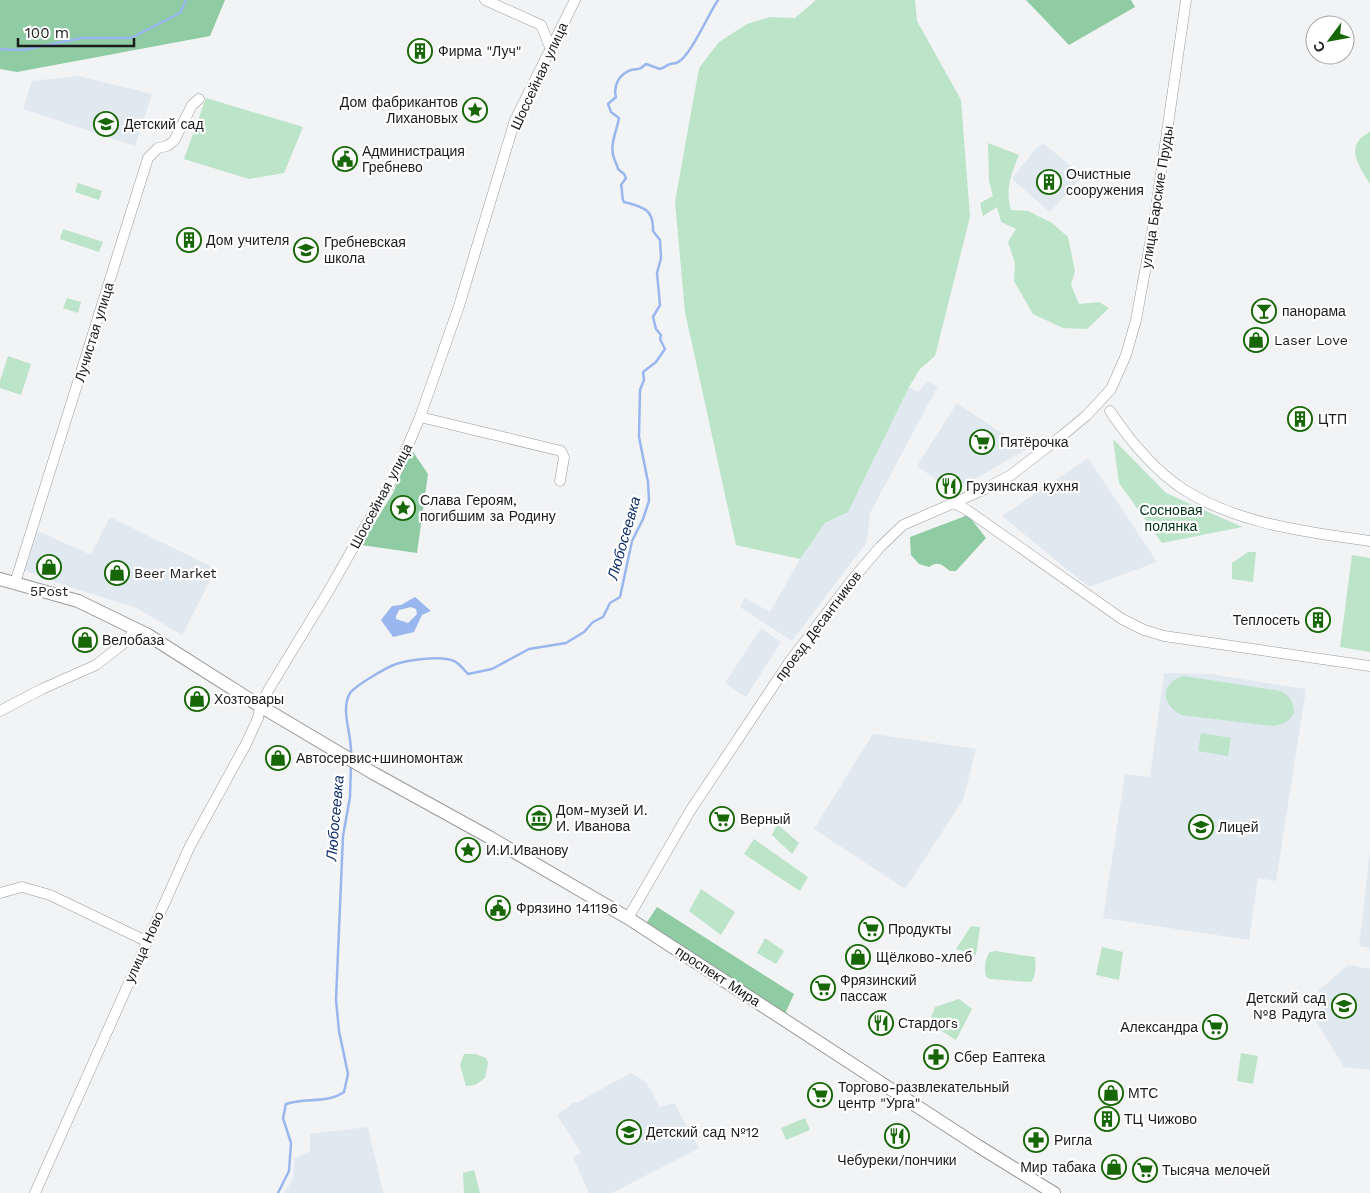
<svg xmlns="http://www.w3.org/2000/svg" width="1370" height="1193" viewBox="0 0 1370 1193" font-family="'Work Sans',sans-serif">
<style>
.built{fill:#e0e8f0}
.green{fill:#bbe4c8}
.forest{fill:#8fcca3}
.water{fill:#99b7ee;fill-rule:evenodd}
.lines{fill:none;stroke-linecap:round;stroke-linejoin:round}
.stream{stroke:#99b7ee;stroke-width:2.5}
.minor-casing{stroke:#97999a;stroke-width:11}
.major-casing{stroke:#97999a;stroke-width:14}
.minor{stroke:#fff;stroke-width:10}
.major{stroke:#fff;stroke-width:12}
.labels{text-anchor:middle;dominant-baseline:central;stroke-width:4.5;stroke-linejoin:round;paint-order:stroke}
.poi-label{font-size:14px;fill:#1b1b1c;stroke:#fff;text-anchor:start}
.street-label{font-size:14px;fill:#1b1b1c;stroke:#fff}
.park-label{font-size:14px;fill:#013319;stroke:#fff}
.water-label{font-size:15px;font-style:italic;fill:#0f2e6c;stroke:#fff}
</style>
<rect width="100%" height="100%" fill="#f2f3f5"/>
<!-- built -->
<g class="built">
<path d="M78,76L152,94L135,146L23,109L32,81Z"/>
<path d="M1044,144L1083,176L1050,212L1014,181L1012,178L1038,146Z"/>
<path d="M927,382L938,386L870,513L867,542L792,641L740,607L745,598L770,612L800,559L825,523L848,512L909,387L918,392Z"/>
<path d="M957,403L1026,449L954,492L917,466Z"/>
<path d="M1088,458L1157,562L1089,587L1002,516Z"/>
<path d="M110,517L216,569L182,635L137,608L63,585L24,570L38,531L91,555Z"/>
<path d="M761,628L781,642L746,697L725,683Z"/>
<path d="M1164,673L1210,674L1306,689L1276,881L1258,878L1249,940L1103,918L1125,774L1150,777Z"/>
<path d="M873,734L976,749L963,800L905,889L814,829Z"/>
<path d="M1370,853V948L1359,946Z"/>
<path d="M1349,965L1370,969V1070L1344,1067L1316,1022L1319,990Z"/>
<path d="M631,1073L646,1082L660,1107L674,1103L699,1148L612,1193H589L573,1157L581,1153L557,1115L573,1103H576Z"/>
<path d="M368,1127L383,1193H284L293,1179L294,1159L310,1151V1134Z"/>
</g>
<!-- green -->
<g class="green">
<path d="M816,0H915L917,21L961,100L970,217L935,356L920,369L909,387L848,512L825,523L800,559L736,545L685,312L675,202L699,68L719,42L747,24L770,17L795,18Z"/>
<path d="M206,98L303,127L284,173L249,179L184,159Z"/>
<path d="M1370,132V184C1359,166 1343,145 1370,132Z"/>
<path d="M988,143L1019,155C1011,174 1005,190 1011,210L1028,211L1052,223L1068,237L1075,271L1071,285L1079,304L1099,302L1109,308L1087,329L1063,328L1033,314L1014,281L1015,263L1008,242L1016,229L1001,222L997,207L983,216L980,203L993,196L989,181Z"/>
<path d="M78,183L102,191L99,200L75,192Z"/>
<path d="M63,229L103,242L99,252L60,239Z"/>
<path d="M67,298L81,302L78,313L63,308Z"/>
<path d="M8,356L31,364L21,395L0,388V381Z"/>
<path d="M1113,439L1166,493L1242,527L1162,543L1119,483Z"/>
<path d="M1248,552H1256L1253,582L1232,579V563Z"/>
<path d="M1352,555L1370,558V652L1340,647Z"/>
<path d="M1184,676L1280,691C1291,696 1293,701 1294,713C1289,722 1283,724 1273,726L1182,715C1161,705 1159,683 1184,676Z"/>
<path d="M1201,733L1231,738L1228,756L1198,751Z"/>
<path d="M777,824L799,843L792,854L772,835Z"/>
<path d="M754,839L808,877L800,891L744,854Z"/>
<path d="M701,889L735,912L721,935L689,911Z"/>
<path d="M971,926L980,927L976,955L956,949Z"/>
<path d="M765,938L784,951L776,964L757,953Z"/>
<path d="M1102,947L1123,952L1119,980L1096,975Z"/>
<path d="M995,951L1035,957C1036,965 1036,976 1031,982L990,979L986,977C984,969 985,957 990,952Z"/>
<path d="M959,999L972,1009L956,1040L929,1023L935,1007Z"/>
<path d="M1241,1053L1258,1056L1253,1084L1237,1081Z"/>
<path d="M464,1054H475L486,1058L488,1063L485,1078L475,1085L466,1086L460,1065Z"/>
<path d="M805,1118L810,1130L786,1140L781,1128Z"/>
<path d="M474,1170L480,1193H464L463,1173Z"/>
</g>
<!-- forest -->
<g class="forest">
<path d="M0,0H225L210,36L17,72L0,69Z"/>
<path d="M1026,0H1131L1135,7L1069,45Z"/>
<path d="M411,449L428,474L417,553L361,545L393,493Z"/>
<path d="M968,515L986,538L956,571H950C941,564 938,561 929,567L919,564L911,555L910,537Z"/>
<path d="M657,907L794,994L784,1016L645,925Z"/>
</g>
<!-- water -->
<path class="water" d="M415,597L431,611L422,615L414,632L393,637L381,620L392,606L401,605ZM411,607L416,609L417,614L408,623L396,619V616L399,610Z"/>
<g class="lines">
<!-- stream -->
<g class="stream">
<path d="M0,49L23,50L82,38H131L180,13L186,0"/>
<path d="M351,754C352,734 340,710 350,693C355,686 387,667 396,664C409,660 441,655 454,661C459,663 464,670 468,674L492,669L529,649L566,643L584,632L593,622L603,617L610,603L620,597L632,541L643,519L649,501L648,482L639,437L640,390L644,380L643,372L656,362L665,349L660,339L661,335L656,329L653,317L660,305L657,273L661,258L660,240L653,231C654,209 643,207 624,202C621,197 623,190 621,185L626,178L624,174L618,169C617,164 615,162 614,158C609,146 617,130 619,118L611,112L608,104L616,97C613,86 619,74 631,70C639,68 638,71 646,64L660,69C664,68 667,65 670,64C673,63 676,64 678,62C690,57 709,13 718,0"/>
<path d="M278,1193L289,1171L291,1143L283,1118L286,1104C304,1097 327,1104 344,1092L348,1074L339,1031L336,1000L343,836L350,797L351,764"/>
</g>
<defs>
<g id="minor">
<path d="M485,0L541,25L550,47"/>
<path d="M1110,411C1130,441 1153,469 1183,489C1237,524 1307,532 1370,541"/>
<path d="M420,417L561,451L564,457L560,481"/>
<path d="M954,503L967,510L1122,619L1144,630L1164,636L1370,666"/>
<path d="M15,583L148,158L158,148L167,146L174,141L192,105L199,99"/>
<path d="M0,711L42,689L96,665L124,643L137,629"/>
<path d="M0,893L22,887L50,895L146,941"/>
<path d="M628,918L690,811L790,661L852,580L880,547L903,525L981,491L1011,475L1063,435L1087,415L1111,389L1126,355L1136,320L1154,222L1186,0"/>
<path d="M35,1193L190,846L246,744L258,718L260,706L269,689L328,592L398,469L420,417L459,306L515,120L575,0"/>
</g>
<path id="major" d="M0,579L78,601L148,635L260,706L373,773L489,837L628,918L978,1146L1054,1193"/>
</defs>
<!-- minor casing -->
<use href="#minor" class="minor-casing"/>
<!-- major casing -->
<use href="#major" class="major-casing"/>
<!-- minor -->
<use href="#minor" class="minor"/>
<!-- major -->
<use href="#major" class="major"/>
</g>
<!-- icons -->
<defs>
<symbol id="building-ring" viewBox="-11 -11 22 22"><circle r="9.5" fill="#fff" stroke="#176707" stroke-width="1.5"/><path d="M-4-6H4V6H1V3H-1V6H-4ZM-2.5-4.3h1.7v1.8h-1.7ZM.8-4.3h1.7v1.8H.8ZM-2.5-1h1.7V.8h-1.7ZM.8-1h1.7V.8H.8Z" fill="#176707"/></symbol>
<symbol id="sight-ring" viewBox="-11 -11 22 22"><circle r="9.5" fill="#fff" stroke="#176707" stroke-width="1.5"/><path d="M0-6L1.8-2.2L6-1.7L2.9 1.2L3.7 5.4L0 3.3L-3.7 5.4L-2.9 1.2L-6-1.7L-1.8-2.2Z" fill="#176707"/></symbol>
<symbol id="school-ring" viewBox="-11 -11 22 22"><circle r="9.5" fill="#fff" stroke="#176707" stroke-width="1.5"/><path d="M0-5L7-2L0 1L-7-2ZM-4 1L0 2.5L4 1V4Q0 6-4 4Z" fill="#176707"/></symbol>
<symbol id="civic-ring" viewBox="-11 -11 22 22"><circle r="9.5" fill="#fff" stroke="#176707" stroke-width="1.5"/><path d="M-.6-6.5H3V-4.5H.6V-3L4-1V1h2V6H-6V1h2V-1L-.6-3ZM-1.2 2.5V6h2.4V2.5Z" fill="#176707"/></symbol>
<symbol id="bar-ring" viewBox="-11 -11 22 22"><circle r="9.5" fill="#fff" stroke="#176707" stroke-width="1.5"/><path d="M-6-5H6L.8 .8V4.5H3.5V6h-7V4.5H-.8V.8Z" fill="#176707"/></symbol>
<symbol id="shop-ring" viewBox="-11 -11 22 22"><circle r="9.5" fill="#fff" stroke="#176707" stroke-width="1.5"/><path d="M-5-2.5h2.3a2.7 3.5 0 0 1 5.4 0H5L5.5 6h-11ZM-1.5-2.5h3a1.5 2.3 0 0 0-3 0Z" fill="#176707"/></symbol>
<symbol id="supermarket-ring" viewBox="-11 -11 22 22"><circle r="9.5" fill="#fff" stroke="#176707" stroke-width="1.5"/><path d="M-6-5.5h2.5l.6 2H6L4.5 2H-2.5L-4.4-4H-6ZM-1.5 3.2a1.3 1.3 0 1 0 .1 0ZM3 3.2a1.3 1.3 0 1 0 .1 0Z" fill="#176707"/></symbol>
<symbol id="restaurant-ring" viewBox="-11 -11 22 22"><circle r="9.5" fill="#fff" stroke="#176707" stroke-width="1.5"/><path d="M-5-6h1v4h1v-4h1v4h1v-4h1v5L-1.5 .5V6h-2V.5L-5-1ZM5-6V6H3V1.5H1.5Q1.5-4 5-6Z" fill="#176707"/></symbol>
<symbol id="museum-ring" viewBox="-11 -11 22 22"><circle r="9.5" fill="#fff" stroke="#176707" stroke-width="1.5"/><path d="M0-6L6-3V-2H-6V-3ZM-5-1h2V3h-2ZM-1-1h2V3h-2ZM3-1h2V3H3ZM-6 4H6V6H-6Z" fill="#176707"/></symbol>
<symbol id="pharmacy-ring" viewBox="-11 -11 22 22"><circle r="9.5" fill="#fff" stroke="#176707" stroke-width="1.5"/><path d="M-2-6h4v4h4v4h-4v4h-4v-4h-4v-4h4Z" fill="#176707"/></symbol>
</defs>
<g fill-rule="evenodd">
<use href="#building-ring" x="406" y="37" width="28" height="28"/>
<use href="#sight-ring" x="461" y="96" width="28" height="28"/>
<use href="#school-ring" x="92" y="110" width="28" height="28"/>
<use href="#civic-ring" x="331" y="145" width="28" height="28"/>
<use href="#building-ring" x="1035" y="168" width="28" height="28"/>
<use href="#building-ring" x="175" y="226" width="28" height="28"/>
<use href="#school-ring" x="292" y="236" width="28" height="28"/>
<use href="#bar-ring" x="1250" y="297" width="28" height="28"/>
<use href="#shop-ring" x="1242" y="326" width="28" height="28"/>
<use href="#building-ring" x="1286" y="405" width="28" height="28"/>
<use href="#supermarket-ring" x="968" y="428" width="28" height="28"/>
<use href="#restaurant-ring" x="935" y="472" width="28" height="28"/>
<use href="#sight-ring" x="389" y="494" width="28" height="28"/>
<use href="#shop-ring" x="35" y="553" width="28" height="28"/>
<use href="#shop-ring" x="103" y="559" width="28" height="28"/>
<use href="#building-ring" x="1304" y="606" width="28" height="28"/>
<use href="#shop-ring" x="71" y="626" width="28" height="28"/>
<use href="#shop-ring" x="183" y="685" width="28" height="28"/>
<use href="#shop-ring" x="264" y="744" width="28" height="28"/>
<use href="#museum-ring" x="525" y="804" width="28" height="28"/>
<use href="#supermarket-ring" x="708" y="805" width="28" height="28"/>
<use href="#school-ring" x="1187" y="813" width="28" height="28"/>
<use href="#sight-ring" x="454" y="836" width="28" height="28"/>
<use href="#civic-ring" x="484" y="894" width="28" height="28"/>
<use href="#supermarket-ring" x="857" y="915" width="28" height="28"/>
<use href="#shop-ring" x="844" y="943" width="28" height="28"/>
<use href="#supermarket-ring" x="809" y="974" width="28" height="28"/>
<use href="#school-ring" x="1330" y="992" width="28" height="28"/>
<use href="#restaurant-ring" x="867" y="1009" width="28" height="28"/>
<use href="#supermarket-ring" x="1201" y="1013" width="28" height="28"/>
<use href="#pharmacy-ring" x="922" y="1043" width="28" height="28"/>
<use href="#shop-ring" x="1097" y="1079" width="28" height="28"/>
<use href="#supermarket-ring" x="806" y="1081" width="28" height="28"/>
<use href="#building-ring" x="1093" y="1105" width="28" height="28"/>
<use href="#school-ring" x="615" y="1118" width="28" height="28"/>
<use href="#restaurant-ring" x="883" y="1122" width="28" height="28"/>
<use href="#pharmacy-ring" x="1022" y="1126" width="28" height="28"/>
<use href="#shop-ring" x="1100" y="1153" width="28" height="28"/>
<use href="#supermarket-ring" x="1131" y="1156" width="28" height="28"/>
</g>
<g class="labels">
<!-- poi labels -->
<g class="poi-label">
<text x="438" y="51">Фирма "Луч"</text>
<text x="458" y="102" text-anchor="end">Дом фабрикантов<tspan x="458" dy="16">Лихановых</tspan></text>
<text x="124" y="124">Детский сад</text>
<text x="362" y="151">Администрация<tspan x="362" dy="16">Гребнево</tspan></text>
<text x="1066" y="174">Очистные<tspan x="1066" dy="16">сооружения</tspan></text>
<text x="206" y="240">Дом учителя</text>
<text x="324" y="242">Гребневская<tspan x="324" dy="16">школа</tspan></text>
<text x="1282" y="311">панорама</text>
<text x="1274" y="340">Laser Love</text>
<text x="1318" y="419">ЦТП</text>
<text x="1000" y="442">Пятёрочка</text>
<text x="966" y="486">Грузинская кухня</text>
<text x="420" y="500">Слава Героям,<tspan x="420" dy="16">погибшим за Родину</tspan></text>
<text x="134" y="573">Beer Market</text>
<text x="49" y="591" text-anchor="middle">5Post</text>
<text x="1300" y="620" text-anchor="end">Теплосеть</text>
<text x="102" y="640">Велобаза</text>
<text x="214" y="699">Хозтовары</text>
<text x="296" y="758">Автосервис+шиномонтаж</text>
<text x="556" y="810">Дом-музей И.<tspan x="556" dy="16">И. Иванова</tspan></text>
<text x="740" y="819">Верный</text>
<text x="1218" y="827">Лицей</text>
<text x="486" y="850">И.И.Иванову</text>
<text x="516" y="908">Фрязино 141196</text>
<text x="888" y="929">Продукты</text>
<text x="876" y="957">Щёлково-хлеб</text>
<text x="840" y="980">Фрязинский<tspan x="840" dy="16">пассаж</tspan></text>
<text x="1326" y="998" text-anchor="end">Детский сад<tspan x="1326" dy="16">№8 Радуга</tspan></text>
<text x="898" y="1023">Стардогs</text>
<text x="1198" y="1027" text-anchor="end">Александра</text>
<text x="954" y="1057">Сбер Еаптека</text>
<text x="838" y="1087">Торгово-развлекательный<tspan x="838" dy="16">центр "Урга"</tspan></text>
<text x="1128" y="1093">МТС</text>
<text x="1124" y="1119">ТЦ Чижово</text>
<text x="646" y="1132">Детский сад №12</text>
<text x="1054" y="1140">Ригла</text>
<text x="897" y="1160" text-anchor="middle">Чебуреки/пончики</text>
<text x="1096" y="1167" text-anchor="end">Мир табака</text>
<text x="1162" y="1170">Тысяча мелочей</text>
</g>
<!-- street labels -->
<g class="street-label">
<text transform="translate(539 76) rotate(-65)">Шоссейная улица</text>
<text transform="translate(1157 197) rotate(-81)">улица Барские Пруды</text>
<text transform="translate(94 332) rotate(-73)">Лучистая улица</text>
<text transform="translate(381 496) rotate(-62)">Шоссейная улица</text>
<text transform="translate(818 626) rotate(-53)">проезд Десантников</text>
<text transform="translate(144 947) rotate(-66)">улица Ново</text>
<text transform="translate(718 976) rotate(33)">проспект Мира</text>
</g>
<!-- park labels -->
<g class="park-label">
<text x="1171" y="510">Сосновая<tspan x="1171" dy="16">полянка</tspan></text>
</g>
<!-- water labels -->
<g class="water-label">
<text transform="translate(624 538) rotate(-74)">Любосеевка</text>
<text transform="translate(335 818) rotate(-85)">Любосеевка</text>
</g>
</g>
<!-- north arrow -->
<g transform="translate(1330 40) rotate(238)"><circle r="24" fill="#ffffff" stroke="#a4a4a4"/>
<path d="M0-4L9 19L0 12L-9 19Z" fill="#176707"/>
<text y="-8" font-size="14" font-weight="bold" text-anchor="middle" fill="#1b1b1c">С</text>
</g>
<!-- scale -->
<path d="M18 38v8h116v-8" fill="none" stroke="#1b1b1c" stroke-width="2.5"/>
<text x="25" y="38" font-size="15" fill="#1b1b1c" stroke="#ffffff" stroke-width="4" paint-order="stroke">100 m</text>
</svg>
